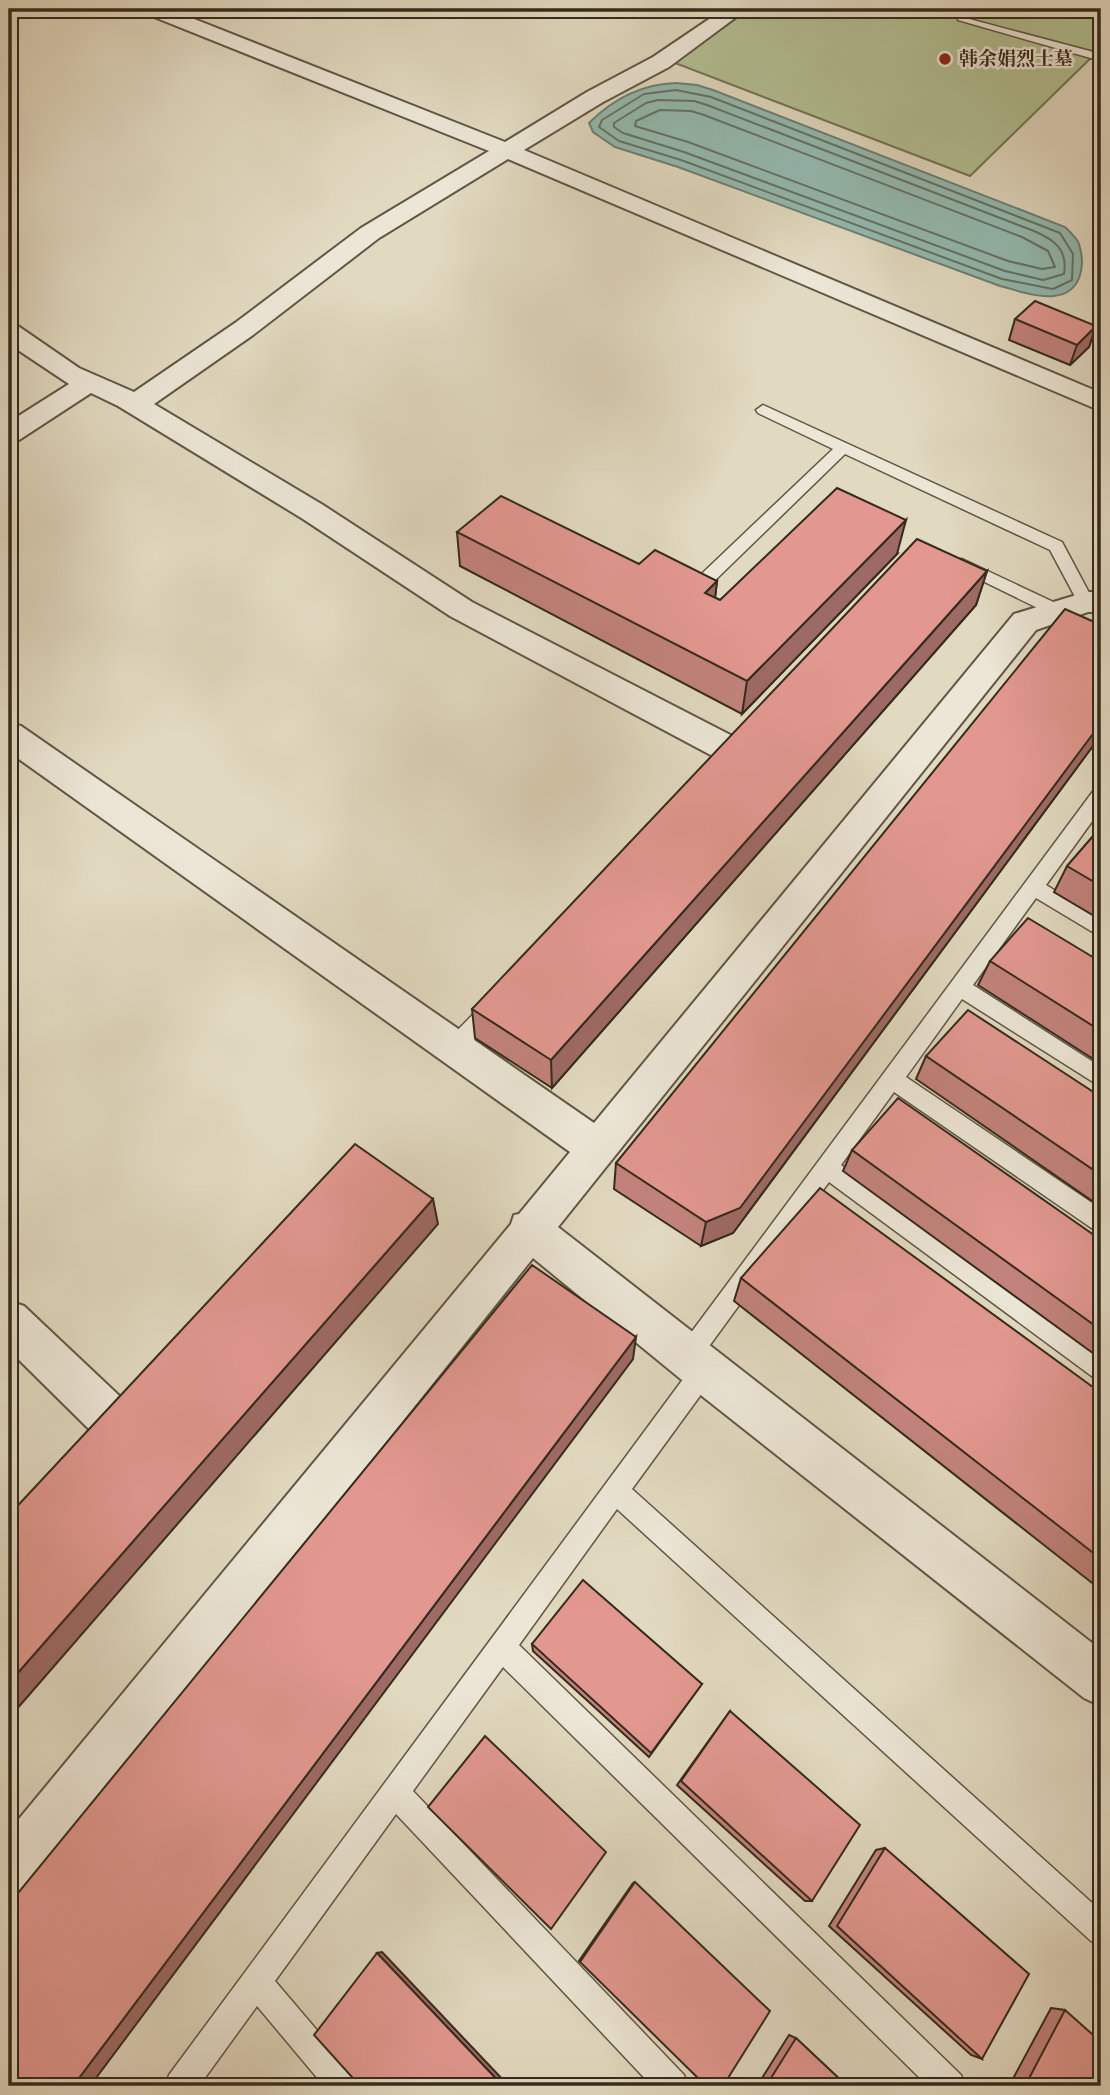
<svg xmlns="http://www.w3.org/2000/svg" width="1110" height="2095" viewBox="0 0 1110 2095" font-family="Cardo,'Noto Serif SC',serif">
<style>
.green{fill:#b2bf93;stroke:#747458;stroke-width:2}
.water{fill:#94bab0;stroke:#6e8075;stroke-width:2}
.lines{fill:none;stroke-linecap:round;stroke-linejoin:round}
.shore{stroke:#647266;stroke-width:2}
.lane-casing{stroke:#605646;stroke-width:3}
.street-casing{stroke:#605646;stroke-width:4}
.lane{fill:#ece6d6;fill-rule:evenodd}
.street{fill:#ece6d6;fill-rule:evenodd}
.wall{fill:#c2837c;stroke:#352a1d;stroke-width:2}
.shaded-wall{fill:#9e6a65;stroke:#352a1d;stroke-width:2}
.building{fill:#e29890;stroke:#352a1d;stroke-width:2}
.poi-dot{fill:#8f2418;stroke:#ece6d6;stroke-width:2.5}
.labels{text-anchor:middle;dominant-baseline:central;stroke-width:5;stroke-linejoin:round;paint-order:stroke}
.far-poi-label{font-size:19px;font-weight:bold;fill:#352a1d;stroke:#ece6d6;text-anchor:start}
</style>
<rect width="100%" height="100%" fill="#e1d9c0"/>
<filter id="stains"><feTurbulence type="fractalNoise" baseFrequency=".00286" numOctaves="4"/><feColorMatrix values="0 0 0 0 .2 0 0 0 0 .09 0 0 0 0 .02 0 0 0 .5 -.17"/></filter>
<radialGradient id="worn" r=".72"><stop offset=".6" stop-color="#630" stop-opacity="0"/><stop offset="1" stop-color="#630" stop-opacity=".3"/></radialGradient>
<!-- green -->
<path class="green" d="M749,9H1101V48L970,176L675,63Z"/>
<!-- water -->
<path class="water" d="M676,83L697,85L713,90L1065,227C1070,232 1077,238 1079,244C1086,267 1081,293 1054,296C1037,298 1016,290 1000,286L678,167L615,147L593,132L589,123C613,99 642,84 676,83Z"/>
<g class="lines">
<!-- shore -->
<g class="shore">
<path d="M676,90L711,97L1060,233L1073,254L1072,280L1053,289L1002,279L681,160L619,141L599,127L602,120L644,94Z"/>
<path d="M658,100L694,101L707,105L1034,231C1055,240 1068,250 1064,274L1043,280L1005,271L684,152L623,133L614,127V123L646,103Z"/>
<path d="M660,110L691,111L704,115L1022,237L1048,251L1055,267L1042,269L1008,261L688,142L635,126L636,121Z"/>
</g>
<defs>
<g id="lane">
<path d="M958,16L1101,54V61L958,20Z"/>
<path d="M763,405L1062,542L1094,602L1086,608L1080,606L1050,550L845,454L703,592H691L689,588L691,584L833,449L758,413L756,410Z"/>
<path d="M962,559L1064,607L1066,611L1058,617L1052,615L956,568L954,564L956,560Z"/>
<path d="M1101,788V809L1046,885L1101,919V937L1036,898L973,985L1101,1067V1087L962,999L906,1077L1101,1209V1232L1093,1229L894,1092L841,1165L1101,1355V1381L1093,1377L829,1182L699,1360L704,1358L713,1362L716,1370L713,1378L632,1489L1101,1911V1946L1091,1941L617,1509L519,1645L961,2075L965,2086H928L503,1667L413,1791L684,2075L688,2086H652L396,1814L275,1981L355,2075L359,2086H324L257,2006L199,2086H165L169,2075L692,1367L687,1369L679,1365L675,1357L679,1349L1094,790Z"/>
<path d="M494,997L501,1000L504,1006L501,1012L461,1053L454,1056L447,1053L444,1047L447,1041L487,1000Z"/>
</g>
<g id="street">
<path d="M141,9H169L505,142L587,92L653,57L724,9H747L669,67L603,102L524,150L1101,393V411L508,159L379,238L253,335L154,404L323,505L472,602L746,743L751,752L746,761L734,764L722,761L450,616L303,519L118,406L91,393L19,440L9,442V422L69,384L9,344V324L18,326L79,368L134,392L235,323L361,228L489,151L144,13Z"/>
<path d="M1086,592H1101V612H1088L1036,630L558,1227L1101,1650V1706L1084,1698L688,1385L533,1258L28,1891L9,1898V1831L511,1224L514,1215L519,1214L570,1152L9,752V723L21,726L594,1123L1014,614Z"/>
<path d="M9,1301L24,1306L130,1406L136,1422L130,1438L114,1444L98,1438L9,1350Z"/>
</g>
</defs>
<!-- lane casing -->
<use href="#lane" class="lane-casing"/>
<!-- street casing -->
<use href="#street" class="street-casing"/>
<!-- lane -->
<use href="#lane" class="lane"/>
<!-- street -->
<use href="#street" class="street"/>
</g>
<!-- wall -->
<g class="wall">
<path d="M1015,319L1096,326L1089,347L1070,365L1009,340Z"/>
<path d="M457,532L639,564L717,581L715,598L720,600L897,554L742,714L460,566Z"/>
<path d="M987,571L976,605L552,1088L475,1038L472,1009Z"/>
<path d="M1101,625V735L733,1233L701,1246L614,1189L616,1163Z"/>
<path d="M1101,827V920L1054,892L1067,866Z"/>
<path d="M990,961L1101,962V1064L978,985Z"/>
<path d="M926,1056L1101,1097V1207L916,1079Z"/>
<path d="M852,1150L1101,1240V1359L843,1171Z"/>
<path d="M741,1278L1101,1393V1590L734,1301Z"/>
<path d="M532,1644L702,1684L649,1757L533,1651Z"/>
<path d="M730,1711L812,1901H805L677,1785Z"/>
<path d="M885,1848L982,2059L971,2055L829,1926L876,1850Z"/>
<path d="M635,1882L580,1962L579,1961L633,1883Z"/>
<path d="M1051,2008L1065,2010L1101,2086H1009Z"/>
<path d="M789,2035L796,2038L847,2086H757Z"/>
</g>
<!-- shaded-wall -->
<g class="shaded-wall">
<path d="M1096,326L1089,347L1070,365L1077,345Z"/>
<path d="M906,520L897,554L742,714L747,681Z"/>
<path d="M987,571L976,605L552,1088L551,1060Z"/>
<path d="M717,581L713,615L705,593Z"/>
<path d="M1101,723V735L733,1233L701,1246L706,1222Z"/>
<path d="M433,1199L438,1224L9,1718V1683Z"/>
<path d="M636,1337L633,1359L90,2086H73Z"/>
<path d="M382,1952L506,2083L505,2086H503L377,1953Z"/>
</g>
<!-- building -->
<g class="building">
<path d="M1035,301L1096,326L1077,345L1015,319Z"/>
<path d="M837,488L906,520L747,681L457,532L501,496L639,564L655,550L717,581L705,593L720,600Z"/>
<path d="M917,539L987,571L551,1060L472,1009Z"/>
<path d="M1065,609L1101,625V723L740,1208L706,1222L616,1163Z"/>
<path d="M1101,827V886L1067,866Z"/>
<path d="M1028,918L1101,962V1031L990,961Z"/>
<path d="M968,1010L1101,1097V1175L926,1056Z"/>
<path d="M898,1098L1101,1240V1330L852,1150Z"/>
<path d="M355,1144L433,1199L9,1683V1515Z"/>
<path d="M820,1188L1101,1393V1559L741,1278Z"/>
<path d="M532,1265L636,1337L73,2086H9V1904Z"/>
<path d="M583,1580L702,1684L651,1753L532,1644Z"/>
<path d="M730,1711L860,1825L812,1901L681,1781Z"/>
<path d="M485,1736L606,1852L551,1929L428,1807Z"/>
<path d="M885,1848L1029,1974L982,2059L837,1926Z"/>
<path d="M635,1882L770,2011L723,2086H706L580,1962Z"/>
<path d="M377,1953L503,2086H360L314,2035Z"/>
<path d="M1065,2010L1101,2042V2086H1025Z"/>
<path d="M796,2038L847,2086H766Z"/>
</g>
<!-- markers -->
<circle class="poi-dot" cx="945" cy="59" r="7"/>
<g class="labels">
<!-- far-poi labels -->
<g class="far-poi-label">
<text x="959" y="59">韩余娟烈士墓</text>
</g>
</g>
<!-- margin -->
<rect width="1110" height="2095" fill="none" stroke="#e1d9c0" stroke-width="35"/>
<rect x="10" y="10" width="1089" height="2074" fill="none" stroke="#352a1d" stroke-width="3.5"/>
<rect x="18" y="18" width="1075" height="2060" fill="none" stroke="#352a1d" stroke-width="2"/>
<rect width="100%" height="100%" filter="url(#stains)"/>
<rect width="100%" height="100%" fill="url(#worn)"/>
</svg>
